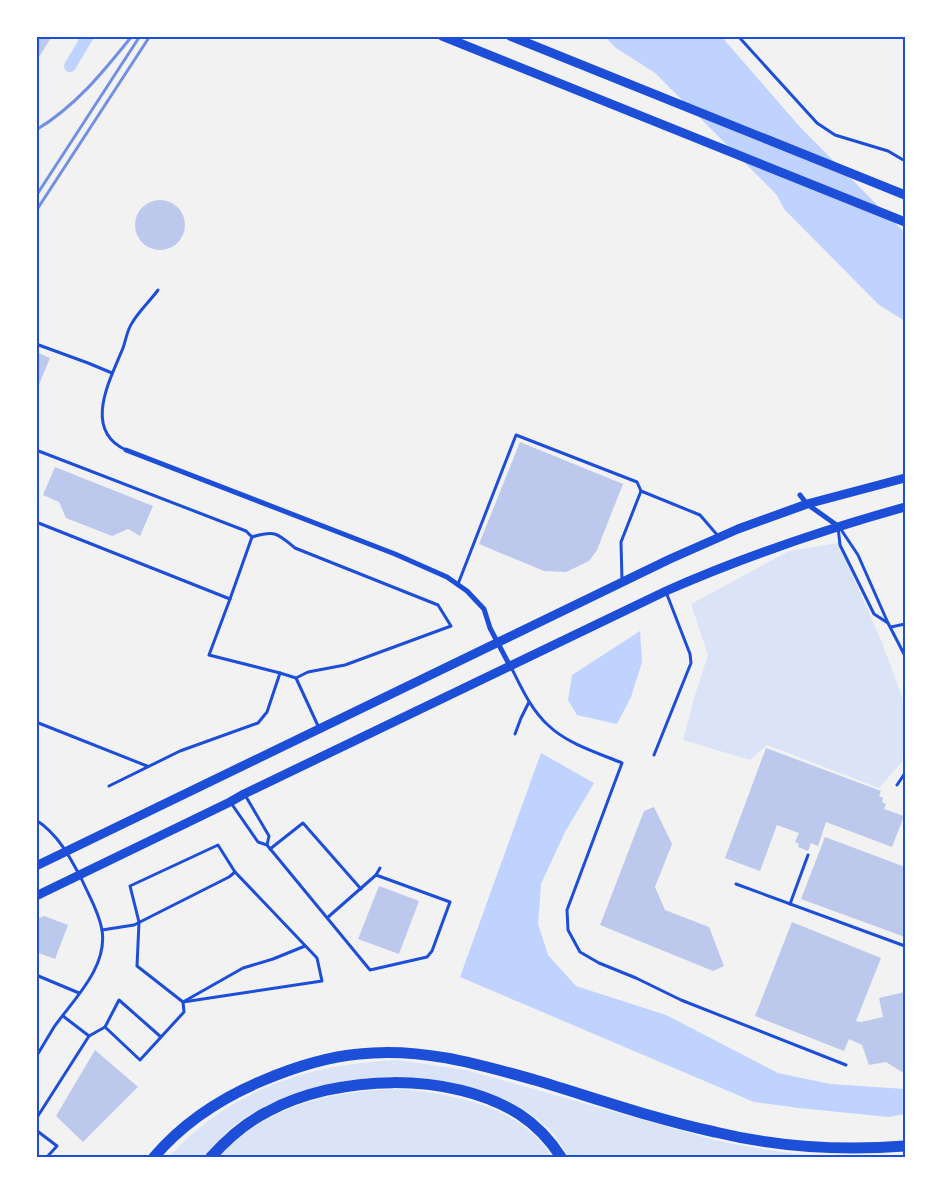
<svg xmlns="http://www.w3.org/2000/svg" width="941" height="1193" viewBox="0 0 941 1193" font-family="'Noto Sans',sans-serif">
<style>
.green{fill:#dbe4f7}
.water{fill:#bfd3fe}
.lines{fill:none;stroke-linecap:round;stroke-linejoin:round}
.canal{stroke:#bfd3fe;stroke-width:12}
.building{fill:#bdc9ec}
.service{stroke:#1d4ed8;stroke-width:3}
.minor{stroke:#1d4ed8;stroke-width:5}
.secondary{stroke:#1d4ed8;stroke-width:9}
.motorway{stroke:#1d4ed8;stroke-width:11}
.rail{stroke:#7290e2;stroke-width:3}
.neatline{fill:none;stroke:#1d4ed8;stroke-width:2}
</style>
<rect width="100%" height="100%" fill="#f2f2f2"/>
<!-- green -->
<g class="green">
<path d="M838,543L881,640L905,704V745L902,762L879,788L767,745L750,760L683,740L695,695L708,655L691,604L789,551Z"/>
<path d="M398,1060L466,1070L714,1140C777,1153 841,1162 905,1155V1157H569C563,1148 556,1136 549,1129C475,1059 319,1064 239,1122C226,1131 215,1144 205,1157H169C231,1089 308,1064 398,1060Z"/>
<path d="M404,1089C459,1096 520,1106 552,1157H218C269,1104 333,1090 404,1089Z"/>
</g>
<!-- water -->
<g class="water">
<path d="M604,36H721L800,127L905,233V321L879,305L785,210L776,194L655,73L616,48Z"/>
<path d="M640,631L642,662L631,697L617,724L577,715L568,700L572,675Z"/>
<path d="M541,753L594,783L565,832L541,884L538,924L548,955L576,986L666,1015L778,1073L830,1084L905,1089V1114L889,1117L799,1108L754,1102L460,977Z"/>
</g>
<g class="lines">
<!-- canal -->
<path class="canal" d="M70,66L88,36"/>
</g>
<!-- building -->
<g class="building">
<path d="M36,36H52L36,62Z"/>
<circle cx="160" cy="225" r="25"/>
<path d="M36,352L50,358L36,392Z"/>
<path d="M520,442L623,484L597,550L589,561L566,572L544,571L479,544Z"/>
<path d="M55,467L153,506L140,536L128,529L112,536L66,518L59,502L43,495Z"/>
<path d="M766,748L881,791L879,796L883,798L882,802L886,804L884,809L904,816L892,847L826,822L818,846L811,843L808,851L798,847L799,844L795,842L799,833L777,825L760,871L725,858Z"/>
<path d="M654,807L672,844L655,887L665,910L709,927L724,966L713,971L600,925L644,811Z"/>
<path d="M825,837L905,867V937L801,899Z"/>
<path d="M379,886L419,901L399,954L358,939Z"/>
<path d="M44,916L68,925L55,959L36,952V920Z"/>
<path d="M792,922L881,958L856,1021L861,1022L883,1017L879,998L905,992V1072H902L886,1062L869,1065L862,1045L849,1039L844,1051L755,1016Z"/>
<path d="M95,1050L138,1087L83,1142L56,1116Z"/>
</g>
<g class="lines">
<!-- service -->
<g class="service">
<path d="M738,36L817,123L835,135L888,151L905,161"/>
<path d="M36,344L88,363L112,373"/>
<path d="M36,450L246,531L252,537L230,599"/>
<path d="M126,450C82,430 110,380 123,348C126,340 127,330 132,323C139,311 150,301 158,290"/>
<path d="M36,522L230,599L209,655L280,673L296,678L319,728"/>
<path d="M838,527L840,545L874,614L888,623"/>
<path d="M840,528L858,555L888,623L905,656"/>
<path d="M252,537C275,530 277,533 295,548L438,605L451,626L345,665L308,672L296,678"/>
<path d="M622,581L621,542L641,491L700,515L719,537"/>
<path d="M458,584L516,435L637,482L641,491"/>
<path d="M891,627L905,624"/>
<path d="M511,667C521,687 531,710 549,726C568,744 598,753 622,763L567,910L568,930L580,952L599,963L636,978L681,1000L846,1065"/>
<path d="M36,722L147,766"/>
<path d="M515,734L521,718L529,702"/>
<path d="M654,755L691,663L690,654L666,592"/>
<path d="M897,785L905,773"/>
<path d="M109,786L180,751L258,723L267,712L280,673"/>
<path d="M245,795L269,836L267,845"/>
<path d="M231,803L258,842L267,845L370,970L427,957L432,951L450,902L376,875L327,918"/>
<path d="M36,820C58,834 70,857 82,880C89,896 99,912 102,930C108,967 74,999 54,1027C48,1037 42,1047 36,1057"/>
<path d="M218,845L235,872L317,958L322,981L183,1002L137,966L139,922L130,886Z"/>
<path d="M270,849L303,823L361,889"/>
<path d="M376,875L380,868"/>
<path d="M736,884L905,946"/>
<path d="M790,904L808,855"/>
<path d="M102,930L134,925L229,877L235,872"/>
<path d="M36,975L79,993"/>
<path d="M63,1016L89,1036"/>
<path d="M161,1037L119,1000L105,1027L140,1060L184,1012L183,1002L243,968L273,959L305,946"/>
<path d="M36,1119L89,1036L105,1027"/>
<path d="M36,1130L57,1146L47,1157"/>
</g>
<!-- minor -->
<g class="minor">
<path d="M126,450L395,554L447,577L467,591L484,609L490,628L510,666"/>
<path d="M800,495L807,504L838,526"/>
</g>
<!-- secondary -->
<g class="secondary">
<path d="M442,36L905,222"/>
<path d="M510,36L905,195"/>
<path d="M36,866L670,559L738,529L807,504L905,478"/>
<path d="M36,896L230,802L244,794L666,591C743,557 823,530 905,507"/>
</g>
<!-- motorway -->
<g class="motorway">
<path d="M154,1157C183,1123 223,1097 264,1080C295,1067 326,1057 359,1054C420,1047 478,1064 535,1080C595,1098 654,1119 715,1132C777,1147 841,1151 905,1146"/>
<path d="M211,1157C227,1139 245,1123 267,1112C337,1074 450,1071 519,1114C536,1125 550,1140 561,1157"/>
</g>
<!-- rail -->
<g class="rail">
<path d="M36,130C76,106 103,72 132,36"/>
<path d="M36,196L140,36"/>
<path d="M36,211L150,36"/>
</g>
</g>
<!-- border -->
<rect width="941" height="1193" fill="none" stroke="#ffffff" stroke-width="75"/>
<rect x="38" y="38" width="866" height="1118" class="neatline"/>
</svg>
